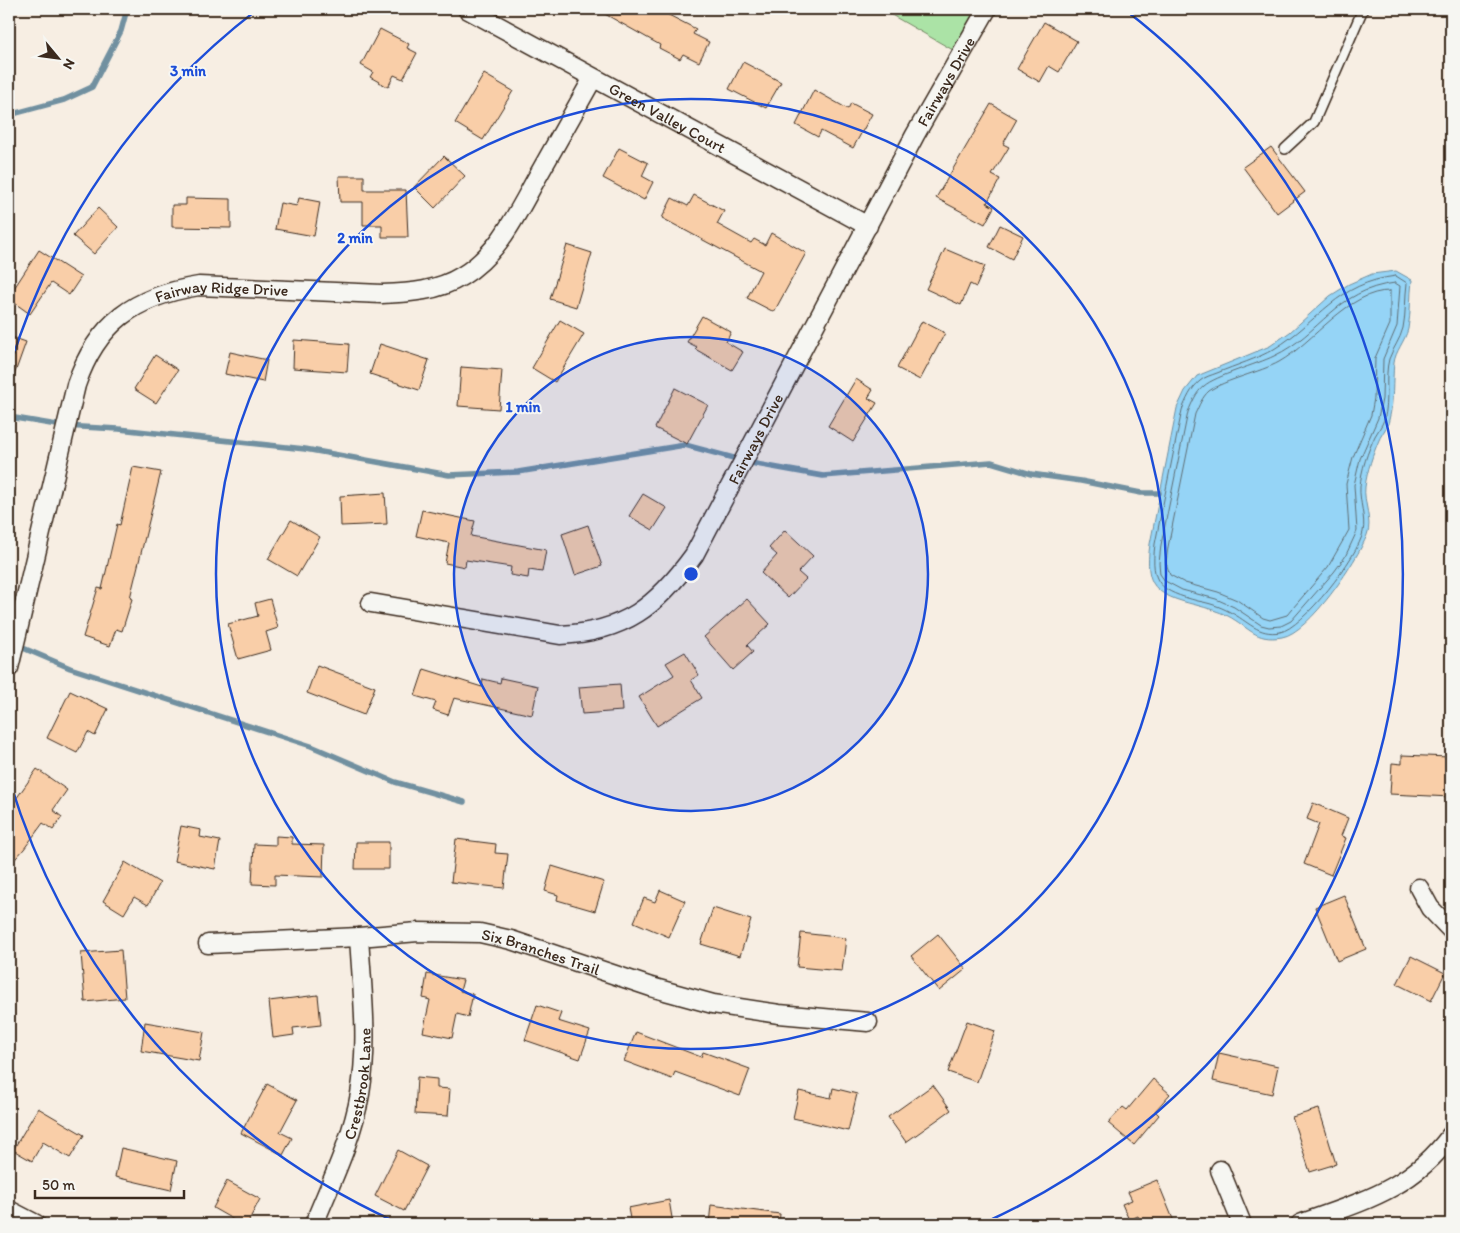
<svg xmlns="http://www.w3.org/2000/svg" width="1460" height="1233" viewBox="0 0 1460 1233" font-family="Itim,sans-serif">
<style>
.green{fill:#abe3a6;stroke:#738662}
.water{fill:#95d4f6;stroke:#7190a0}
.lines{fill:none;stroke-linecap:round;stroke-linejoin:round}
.shore{stroke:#5f6e74;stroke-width:1}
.stream{stroke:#7190a0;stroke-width:5.5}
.building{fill:#f9cea8;stroke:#3b2a1e}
.service-casing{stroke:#3b2a1e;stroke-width:12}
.minor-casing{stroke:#3b2a1e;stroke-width:21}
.service{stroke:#f6f6f2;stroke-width:9}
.minor{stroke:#f6f6f2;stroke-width:18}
.ring{fill:none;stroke:#1d4ed8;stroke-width:2.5}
.labels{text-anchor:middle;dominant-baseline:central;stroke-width:4;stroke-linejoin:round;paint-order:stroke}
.street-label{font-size:16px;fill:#3b2a1e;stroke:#f6f6f2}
.centre{fill:#1d4ed8;stroke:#f6f6f2;stroke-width:2.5}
.ring-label{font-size:15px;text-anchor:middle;font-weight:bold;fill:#1d4ed8;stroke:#f6f6f2;stroke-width:4;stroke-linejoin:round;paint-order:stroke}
</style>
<rect width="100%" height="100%" fill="#f7eee3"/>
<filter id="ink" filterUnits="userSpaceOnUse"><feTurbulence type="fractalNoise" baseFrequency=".02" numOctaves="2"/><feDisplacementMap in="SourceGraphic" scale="10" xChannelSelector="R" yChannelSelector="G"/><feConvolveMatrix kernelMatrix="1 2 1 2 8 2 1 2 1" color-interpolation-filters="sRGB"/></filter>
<g filter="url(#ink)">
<!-- green -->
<path class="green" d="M881,9H987L960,54Z"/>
<!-- water -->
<path class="water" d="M1396,271L1412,280C1410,296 1411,313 1408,329C1405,341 1395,352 1394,363C1392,382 1394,401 1389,420C1388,427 1382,433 1379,440C1373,454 1367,471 1365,487C1363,501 1373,522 1367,535C1357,561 1309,633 1282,637C1255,642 1249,627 1228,616C1218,611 1207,608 1196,605C1155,595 1144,586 1150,544L1177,408L1185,391L1197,376L1270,346L1290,332L1330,296L1349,284L1372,274Z"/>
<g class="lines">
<!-- shore -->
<g class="shore">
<path d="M1396,276L1407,283C1405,297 1406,314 1403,328C1400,340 1393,348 1389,359C1384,377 1390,400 1384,420C1382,425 1378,431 1375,436C1368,451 1361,470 1360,487C1359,501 1366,518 1363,532C1359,555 1302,629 1280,632C1258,636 1248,621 1230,612C1219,606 1209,603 1198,601C1160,591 1150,584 1155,544L1182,410C1186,400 1191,388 1200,381C1204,377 1212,375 1217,373C1236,365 1257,359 1274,349C1320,321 1336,283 1396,276Z"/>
<path d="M1395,283L1400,286L1397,326L1383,359L1382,399L1378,418L1360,459L1354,485L1357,531L1345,557L1334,572L1291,621L1281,626L1269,627L1261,625L1234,607L1216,599L1182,590L1165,581L1160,574L1159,563L1161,545L1188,412C1192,403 1196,392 1204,386C1215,376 1258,364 1274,356C1321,334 1335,290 1395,283Z"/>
<path d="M1390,291V324L1375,358L1374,398L1371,415L1353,457L1346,484L1349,530L1328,567L1287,615L1270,620L1263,618L1237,600L1218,592L1185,583L1170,575L1166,563L1168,547L1195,414C1199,406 1202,397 1209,391C1224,380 1261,372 1279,362C1313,343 1349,290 1390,291Z"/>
</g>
<!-- stream -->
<g class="stream">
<path d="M9,115L64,100L92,87L121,31L127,9"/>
<path d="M9,417L63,426L119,429L305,449L449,475L518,472L685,445L756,464L823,476L991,462L1031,474L1081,481L1141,493H1159"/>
<path d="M16,645L70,668L311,746L395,782L464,802"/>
</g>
</g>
<!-- building -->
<g class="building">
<path d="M596,9H657L696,29L693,34L709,42L699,62L683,54L680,59L659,48L660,45Z"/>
<path d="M1044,22L1077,41L1059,72L1049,66L1040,82L1017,69Z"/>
<path d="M380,29L409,44L407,48L417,53L403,79L394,75L388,87L370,77L373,72L361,65Z"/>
<path d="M743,62L781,82L766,108L729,89Z"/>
<path d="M484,74L513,91L483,140L455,123Z"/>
<path d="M814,90L848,109L851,103L872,114L853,148L821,131L818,137L796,125Z"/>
<path d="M991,104L1017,119L1003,144L1009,147L992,175L1000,179L987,203L994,207L985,224L936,198Z"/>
<path d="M1271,147L1305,192L1277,213L1243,167Z"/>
<path d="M619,148L648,163L642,176L653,182L644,200L603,178Z"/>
<path d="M444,156L465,176L435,208L414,187Z"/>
<path d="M339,176H364V190H406L408,237H382V225H363V202H340Z"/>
<path d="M694,195L724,211L717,224L751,243L754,239L765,245L771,233L806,253L774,312L747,298L761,271L662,218L672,198L688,206Z"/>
<path d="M186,198L231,199V228L172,227V205H186Z"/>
<path d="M299,198L320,202L314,236L275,229L280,203L297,206Z"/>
<path d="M98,208L118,227L94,254L73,236Z"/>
<path d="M1000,225L1023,236L1012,259L989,247Z"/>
<path d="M567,245L592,253L576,307L550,299Z"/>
<path d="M945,249L985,266L976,287L970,284L961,305L926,289Z"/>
<path d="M39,250L81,277L69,295L51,283L30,314L9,299V296Z"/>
<path d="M702,316L731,332L726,342L743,352L732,370L695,349L697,347L687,342Z"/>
<path d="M560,320L584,334L555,382L532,368Z"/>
<path d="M922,321L945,333L920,380L897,368Z"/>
<path d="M9,336L26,342L11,384H9Z"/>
<path d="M294,340L349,344L347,372L293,368Z"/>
<path d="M380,344L429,360L419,390L370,374Z"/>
<path d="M230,352L267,360L263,382L225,374Z"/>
<path d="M155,355L178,370L156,403L134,389Z"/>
<path d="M461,367L502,370L499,409L458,406Z"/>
<path d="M856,379L873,390L868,398L877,403L853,442L828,426Z"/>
<path d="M675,388L708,405L687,444L655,428Z"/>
<path d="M133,467L161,472L130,598L132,599L122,631L116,629L110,646L83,637L98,588L102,589L117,524L120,525Z"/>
<path d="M385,493L387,524L341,526L340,496Z"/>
<path d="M643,494L667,508L653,530L629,516Z"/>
<path d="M422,510L475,521L471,536L546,550L542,572L529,570L528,578L510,575L511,567L466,560L465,567L445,563L449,543L416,536Z"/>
<path d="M291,520L320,537L297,576L268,559Z"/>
<path d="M588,525L602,566L575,575L562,534Z"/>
<path d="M785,530L813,556L798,572L806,579L788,598L761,573L777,555L769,548Z"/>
<path d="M270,599L278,628L266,632L271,650L238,659L228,624L258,616L255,603Z"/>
<path d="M747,599L770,624L747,645L753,652L733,670L704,637Z"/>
<path d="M685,652L699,675L691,680L702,698L657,726L639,697L674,675L666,663Z"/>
<path d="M317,665L375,687L364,715L307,693Z"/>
<path d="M424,669L482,687L483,679L500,683L501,678L538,686L532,715L454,698L448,715L433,710L436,702L415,696Z"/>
<path d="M620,684L622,711L582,714L579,687Z"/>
<path d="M70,691L108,709L95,736L88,732L77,753L47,738Z"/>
<path d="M1402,755L1449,757V765H1451V797L1390,794L1392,763L1402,764Z"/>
<path d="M37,769L67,790L53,810L62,817L53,830L43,823L24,849L9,866V809Z"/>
<path d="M1313,803L1348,818L1341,836L1346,838L1331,875L1304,864L1319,824L1307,819Z"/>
<path d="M181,826L201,830L200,837L220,841L215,869L174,861Z"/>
<path d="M276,836L292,837V844L324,845L323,877L275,875V885L252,884L254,844L276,845Z"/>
<path d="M456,839L496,844L495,853L508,854L504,888L451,882Z"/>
<path d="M356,842H389V869H355Z"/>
<path d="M125,862L160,883L148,905L134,897L124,914L103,901Z"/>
<path d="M552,866L604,882L595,911L557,900L558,895L545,891Z"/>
<path d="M660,890L685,901L669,937L634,922L644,898L655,902Z"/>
<path d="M1344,895L1366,949L1337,961L1315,907Z"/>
<path d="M713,908L751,920L740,956L701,944Z"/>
<path d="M801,933L846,938L842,971L797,967Z"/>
<path d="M938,934L966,969L939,991L911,956Z"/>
<path d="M121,950L125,998L85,1002L81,953Z"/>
<path d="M1411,956L1445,973L1431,1001L1397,984Z"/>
<path d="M427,974L463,980L460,991L473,994L468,1017L457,1014L452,1038L423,1032L430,1000L423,998Z"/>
<path d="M318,995L321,1025L293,1028L294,1035L273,1038L269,1001Z"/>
<path d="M537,1005L561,1013L558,1021L590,1031L580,1059L525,1040Z"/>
<path d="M967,1021L995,1031L977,1082L948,1072Z"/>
<path d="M145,1022L204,1032L199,1061L141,1051Z"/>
<path d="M636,1032L701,1057L703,1052L750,1069L740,1096L675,1072L672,1079L624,1061Z"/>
<path d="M1219,1053L1278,1066L1272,1094L1213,1081Z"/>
<path d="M417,1077L437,1079V1088L450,1089L448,1116L415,1114Z"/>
<path d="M1153,1079L1170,1094L1155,1111L1159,1115L1134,1145L1108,1123L1123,1107L1127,1110Z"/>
<path d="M267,1084L297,1100L280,1132L292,1138L283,1155L241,1133Z"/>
<path d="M933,1085L951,1110L906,1142L888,1117Z"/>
<path d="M833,1088L857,1094L848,1131L793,1118L799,1091L831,1098Z"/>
<path d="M38,1108L84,1135L70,1158L43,1142L32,1161L13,1150Z"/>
<path d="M1319,1109L1336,1164L1310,1172L1292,1117Z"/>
<path d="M121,1148L177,1161L171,1190L115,1177Z"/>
<path d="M398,1150L427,1166L404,1211L375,1196Z"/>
<path d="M1157,1180L1175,1224H1141L1138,1216L1129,1220L1122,1204L1132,1200L1128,1192Z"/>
<path d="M227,1181L260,1199L247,1224H241L213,1208Z"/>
<path d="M669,1200L673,1224H631L628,1208Z"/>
<path d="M711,1205L780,1214L779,1224H709Z"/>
</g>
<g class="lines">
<defs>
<path id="service" d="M1285,149L1314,122L1363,9"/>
<g id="minor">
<path id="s1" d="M467,9L868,226"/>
<path id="s2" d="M371,603L560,635C625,632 657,606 694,555L915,135L987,9"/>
<path id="s3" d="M9,668L76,385C97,323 135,296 199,286L382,294C410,293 438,291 462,276C500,253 518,211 539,174C557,142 575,110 593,78"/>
<path d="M1419,888L1430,908L1451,930"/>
<path id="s4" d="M208,944L359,937L418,932L480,933L511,940L651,987L713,1004L779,1014L868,1022"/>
<path d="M1220,1170L1242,1224"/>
<path d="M9,1210L36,1224"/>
<path id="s5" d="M314,1224C331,1182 352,1140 360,1094C369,1043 362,989 359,937"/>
<path d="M1300,1224C1360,1202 1411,1190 1451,1135"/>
</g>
</defs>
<!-- service casing -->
<use href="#service" class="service-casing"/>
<!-- minor casing -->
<use href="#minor" class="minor-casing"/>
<!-- service -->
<use href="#service" class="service"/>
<!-- minor -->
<use href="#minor" class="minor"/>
</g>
</g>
<!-- distance rings -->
<circle cx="691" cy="574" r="237" fill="#1d4ed8" fill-opacity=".12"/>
<g class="ring">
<circle cx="691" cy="574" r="237"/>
<circle cx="691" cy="574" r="475"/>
<path d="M396 1222A712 712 0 0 1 10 782M10 366A712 712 0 0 1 258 9M1124 9A712 712 0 0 1 986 1222"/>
</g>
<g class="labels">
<!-- street labels -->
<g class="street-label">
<text stroke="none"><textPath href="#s2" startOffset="891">Fairways Drive</textPath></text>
<text stroke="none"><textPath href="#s1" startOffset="228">Green Valley Court</textPath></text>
<text stroke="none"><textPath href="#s3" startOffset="481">Fairway Ridge Drive</textPath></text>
<text stroke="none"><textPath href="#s2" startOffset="486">Fairways Drive</textPath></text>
<text stroke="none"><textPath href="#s4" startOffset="336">Six Branches Trail</textPath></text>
<text stroke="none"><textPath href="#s5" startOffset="148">Crestbrook Lane</textPath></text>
</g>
</g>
<circle cx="691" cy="574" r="8" class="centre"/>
<g class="ring-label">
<text x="188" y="76">3 min</text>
<text x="355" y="243">2 min</text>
<text x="523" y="412">1 min</text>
</g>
<!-- margin -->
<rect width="1460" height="1233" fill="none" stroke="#f6f6f2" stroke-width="30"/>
<rect x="15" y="15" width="1430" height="1203" fill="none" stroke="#3b2a1e" stroke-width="2" filter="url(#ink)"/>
<!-- north arrow -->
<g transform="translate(58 58) rotate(119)" stroke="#f6f6f2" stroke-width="4" paint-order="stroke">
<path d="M0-4L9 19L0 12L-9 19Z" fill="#3b2a1e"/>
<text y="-8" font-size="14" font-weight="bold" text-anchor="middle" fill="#3b2a1e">N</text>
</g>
<!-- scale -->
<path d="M35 1190v8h149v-8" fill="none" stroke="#3b2a1e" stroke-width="2.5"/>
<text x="42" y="1190" font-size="15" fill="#3b2a1e" stroke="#f6f6f2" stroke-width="4" paint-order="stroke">50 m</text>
</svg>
